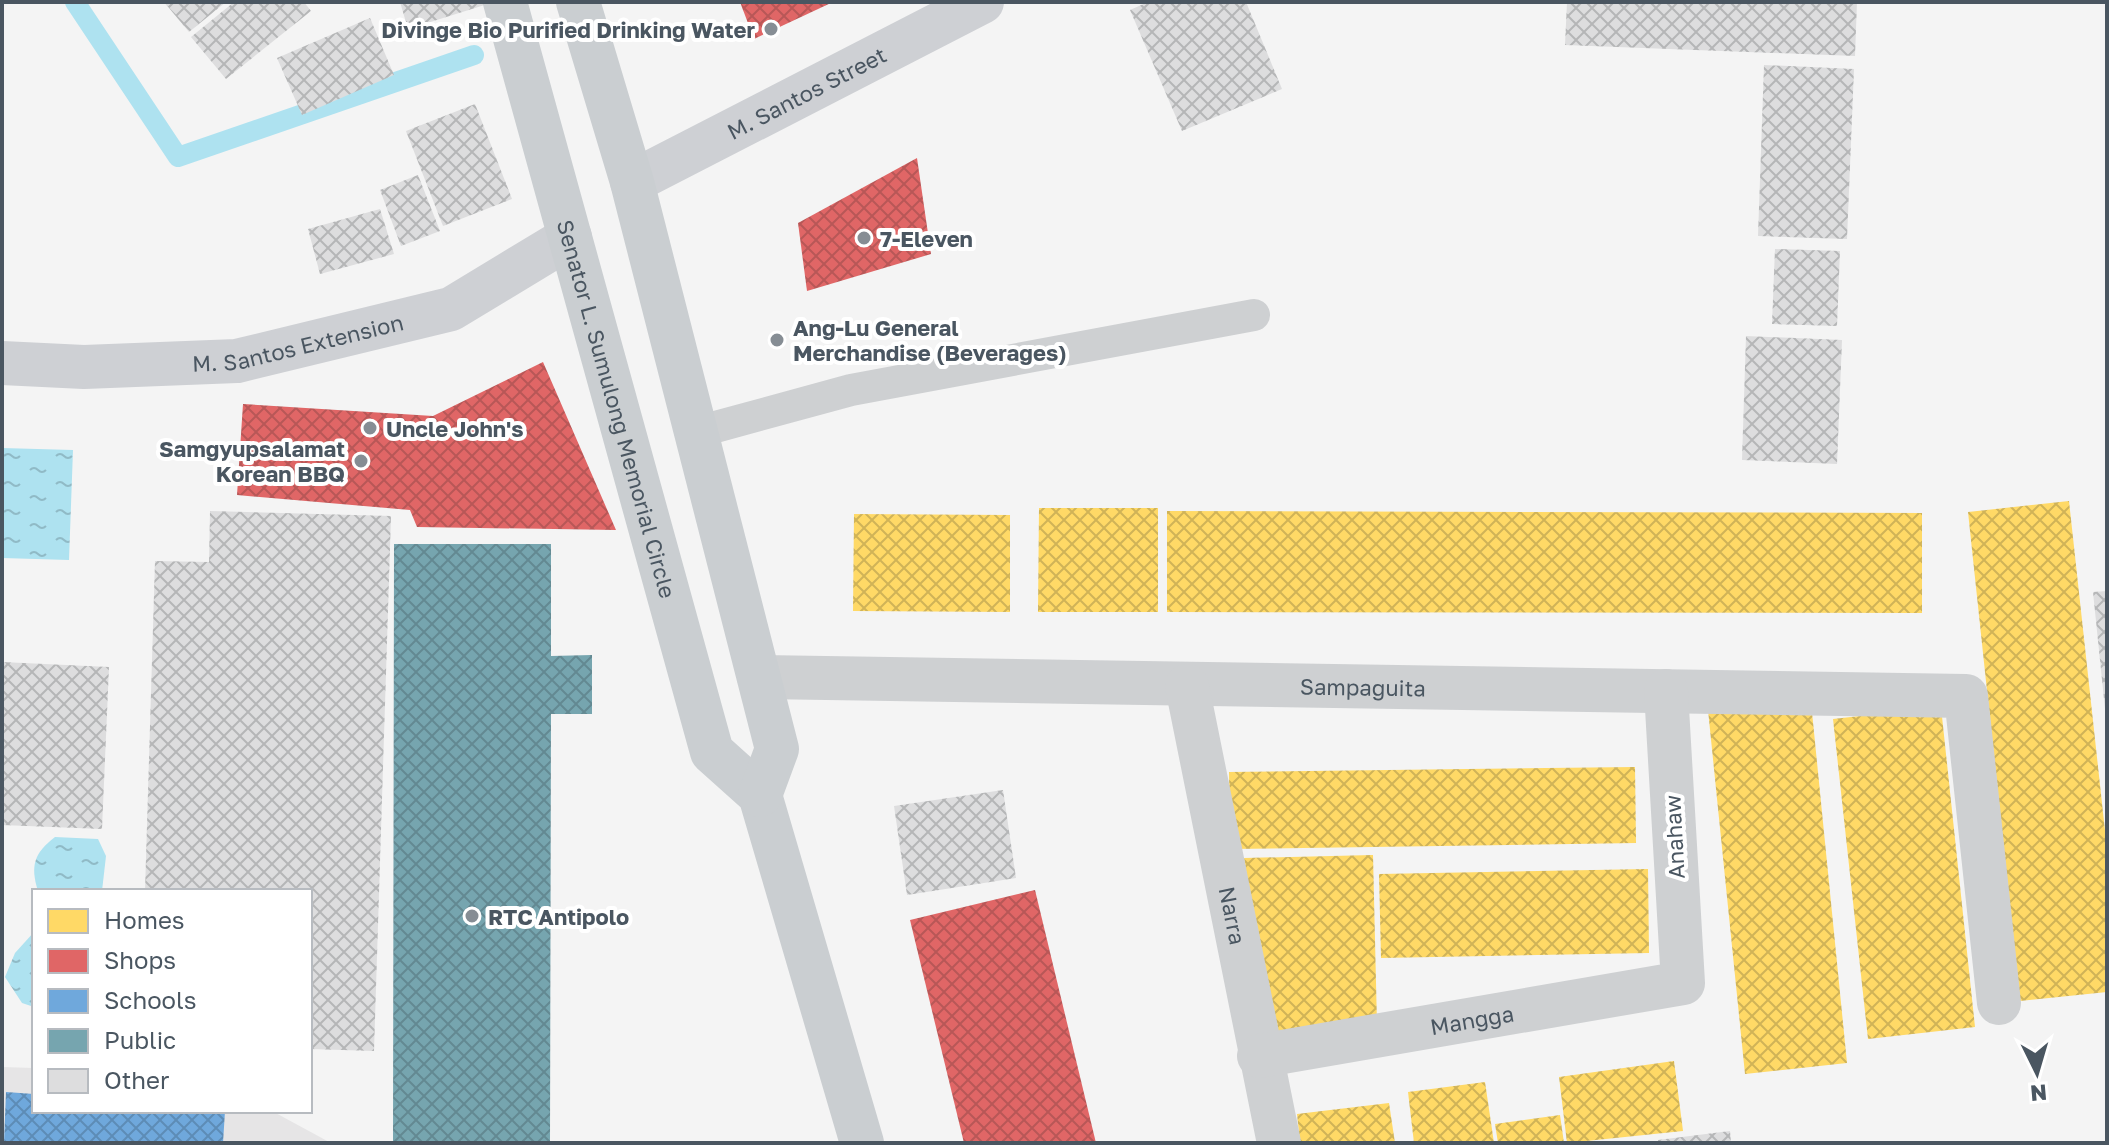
<svg xmlns="http://www.w3.org/2000/svg" width="2109" height="1145" viewBox="0 0 2109 1145" font-family="'Golos Text',sans-serif">
<style>
.education{fill:#e6e5e6}
.water{fill:url(#water-ripples)}
.homes{fill:url(#homes-cross-hatch)}
.shops{fill:url(#shops-cross-hatch)}
.schools{fill:url(#schools-cross-hatch)}
.public{fill:url(#public-cross-hatch)}
.lines{fill:none;stroke-linecap:round;stroke-linejoin:round}
.stream{stroke:#aee2f0;stroke-width:20}
.building{fill:url(#building-cross-hatch)}
.lane{stroke:#ced0d2;stroke-width:32}
.street{stroke:#ced0d2;stroke-width:44}
.secondary{stroke:#ced0d4;stroke-width:44}
.primary{stroke:#caced1;stroke-width:44}
.poi-dot{fill:#868d94;stroke:#fff;stroke-width:3}
.labels{text-anchor:middle;dominant-baseline:central;stroke-width:8;stroke-linejoin:round;paint-order:stroke}
.poi-label{font-size:22px;font-weight:bold;fill:#4a5661;stroke:#fff;text-anchor:start}
.street-label{font-size:22px;fill:#4a5661;stroke:#fff}
</style>
<defs>
<pattern id="water-ripples" width="26" height="14" patternUnits="userSpaceOnUse" patternTransform="scale(2)"><rect width="26" height="14" fill="#aee2f0"/><path d="M2 4q2-2 4 0t4 0M15 11q2-2 4 0t4 0" fill="none" stroke="#90bac6"/></pattern>
<pattern id="homes-cross-hatch" width="8" height="8" patternUnits="userSpaceOnUse" patternTransform="scale(2)"><rect width="8" height="8" fill="#ffd966"/><path d="M0 0l8 8M0 8l8-8" fill="none" stroke="#d0b357"/></pattern>
<pattern id="shops-cross-hatch" width="8" height="8" patternUnits="userSpaceOnUse" patternTransform="scale(2)"><rect width="8" height="8" fill="#e06666"/><path d="M0 0l8 8M0 8l8-8" fill="none" stroke="#b85757"/></pattern>
<pattern id="schools-cross-hatch" width="8" height="8" patternUnits="userSpaceOnUse" patternTransform="scale(2)"><rect width="8" height="8" fill="#6fa8dc"/><path d="M0 0l8 8M0 8l8-8" fill="none" stroke="#5d8cb6"/></pattern>
<pattern id="public-cross-hatch" width="8" height="8" patternUnits="userSpaceOnUse" patternTransform="scale(2)"><rect width="8" height="8" fill="#76a5af"/><path d="M0 0l8 8M0 8l8-8" fill="none" stroke="#638992"/></pattern>
<pattern id="building-cross-hatch" width="8" height="8" patternUnits="userSpaceOnUse" patternTransform="scale(2)"><rect width="8" height="8" fill="#ddddde"/><path d="M0 0l8 8M0 8l8-8" fill="none" stroke="#b5b6b7"/></pattern>
</defs>
<rect width="100%" height="100%" fill="#f4f4f4"/>
<!-- education -->
<path class="education" d="M2,1067L34,1068V1111H272L331,1143H2Z"/>
<!-- water -->
<g class="water">
<path d="M2,448L73,450L69,560L2,558Z"/>
<path d="M55,837L98,839L106,856L102,891H38C30,866 34,853 55,837Z"/>
<path d="M34,932V1007L22,1003L5,977L15,953Z"/>
</g>
<!-- homes -->
<g class="homes">
<path d="M2069,501L2107,849V992L2020,1001L1968,512Z"/>
<path d="M1039,508H1158V612H1038Z"/>
<path d="M1167,511L1922,513V613L1167,612Z"/>
<path d="M854,514L1010,515V612L853,611Z"/>
<path d="M1811,702L1847,1063L1745,1074L1708,710Z"/>
<path d="M1941,707L1975,1027L1868,1039L1833,719Z"/>
<path d="M1635,767L1636,843L1230,849L1229,772Z"/>
<path d="M1373,855L1377,1024L1272,1032L1244,858Z"/>
<path d="M1648,869L1649,953L1381,958L1379,874Z"/>
<path d="M1674,1061L1683,1131L1567,1143L1559,1077Z"/>
<path d="M1485,1082L1494,1143H1414L1408,1092Z"/>
<path d="M1389,1103L1395,1143H1300L1297,1114Z"/>
<path d="M1560,1115L1564,1143H1498L1495,1124Z"/>
</g>
<!-- shops -->
<g class="shops">
<path d="M740,2H833L754,39Z"/>
<path d="M917,158L931,254L807,291L798,223Z"/>
<path d="M543,362L616,530L417,527L410,510L237,495L243,404L433,416Z"/>
<path d="M1035,890L1096,1143H964L910,920Z"/>
</g>
<!-- schools -->
<path class="schools" d="M6,1092L34,1094V1111H225L223,1143H4Z"/>
<!-- public -->
<path class="public" d="M394,544H551V656L592,655V714H551L550,1143H393Z"/>
<g class="lines">
<!-- stream -->
<path class="stream" d="M75,2L178,157L474,55"/>
</g>
<!-- building -->
<g class="building">
<path d="M164,2H226L189,32Z"/>
<path d="M234,2H304L311,11L226,79L191,37Z"/>
<path d="M400,2H491V3L408,29Z"/>
<path d="M1148,2H1246L1282,89L1182,131L1130,10Z"/>
<path d="M1567,2H1857L1855,56L1565,45Z"/>
<path d="M370,18L394,75L302,115L277,58Z"/>
<path d="M1764,65L1854,69L1847,239L1758,236Z"/>
<path d="M475,104L512,199L443,226L406,131Z"/>
<path d="M418,175L440,231L401,246L380,190Z"/>
<path d="M380,209L394,254L320,274L308,229Z"/>
<path d="M1775,249L1840,251L1837,326L1772,324Z"/>
<path d="M1746,336L1842,340L1837,464L1742,460Z"/>
<path d="M210,511L391,516L374,1051L310,1049V891H145L155,561L209,562Z"/>
<path d="M2107,591V709H2105L2093,592Z"/>
<path d="M2,662L109,667L102,829L2,825Z"/>
<path d="M1003,790L1016,878L907,895L894,806Z"/>
<path d="M1730,1131L1731,1143H1658V1140Z"/>
</g>
<g class="lines">
<!-- lane -->
<path class="lane" d="M697,432L851,390L1254,315"/>
<!-- street -->
<g class="street">
<path id="s1" d="M759,677L1966,696L1999,1003"/>
<path id="s2" d="M1187,686L1279,1143"/>
<path id="s3" d="M1259,1056L1683,983L1666,691"/>
</g>
<!-- secondary -->
<g class="secondary">
<path id="s4" d="M632,182L982,2"/>
<path id="s5" d="M2,363L84,367L237,361L451,309L570,237"/>
</g>
<!-- primary -->
<g class="primary">
<path id="s6" d="M505,2L712,752L760,795L862,1143"/>
<path d="M578,2L632,182L777,749L760,795"/>
</g>
</g>
<!-- markers -->
<g class="poi-dot">
<circle cx="771" cy="29" r="8"/>
<circle cx="864" cy="238" r="8"/>
<circle cx="777" cy="340" r="8"/>
<circle cx="370" cy="428" r="8"/>
<circle cx="361" cy="461" r="8"/>
<circle cx="472" cy="916" r="8"/>
</g>
<g class="labels">
<!-- poi labels -->
<g class="poi-label">
<text x="755" y="29" text-anchor="end">Divinge Bio Purified Drinking Water</text>
<text x="880" y="238">7-Eleven</text>
<text x="793" y="327">Ang-Lu General<tspan x="793" dy="25">Merchandise (Beverages)</tspan></text>
<text x="386" y="428">Uncle John's</text>
<text x="345" y="448" text-anchor="end">Samgyupsalamat<tspan x="345" dy="25">Korean BBQ</tspan></text>
<text x="488" y="916">RTC Antipolo</text>
</g>
<!-- street labels -->
<g class="street-label">
<text stroke="none"><textPath href="#s4" startOffset="196">M. Santos Street</textPath></text>
<text stroke="none"><textPath href="#s5" startOffset="298">M. Santos Extension</textPath></text>
<text stroke="none"><textPath href="#s6" startOffset="422">Senator L. Sumulong Memorial Circle</textPath></text>
<text stroke="none"><textPath href="#s1" startOffset="604">Sampaguita</textPath></text>
<text transform="translate(1674 837) rotate(-93)">Anahaw</text>
<text stroke="none"><textPath href="#s2" startOffset="234">Narra</textPath></text>
<text stroke="none"><textPath href="#s3" startOffset="216">Mangga</textPath></text>
</g>
</g>
<!-- border -->
<rect width="2109" height="1145" fill="none" stroke="#4a5661" stroke-width="8"/>
<!-- legend -->
<rect x="32" y="889" width="280" height="224" fill="#ffffff" stroke="#b7bbc0" stroke-width="2"/>
<rect x="48" y="909" width="40" height="24" fill="#ffd966" stroke="#b7bbc0" stroke-width="2"/>
<text x="104" y="929" font-size="24" fill="#4a5661">Homes</text>
<rect x="48" y="949" width="40" height="24" fill="#e06666" stroke="#b7bbc0" stroke-width="2"/>
<text x="104" y="969" font-size="24" fill="#4a5661">Shops</text>
<rect x="48" y="989" width="40" height="24" fill="#6fa8dc" stroke="#b7bbc0" stroke-width="2"/>
<text x="104" y="1009" font-size="24" fill="#4a5661">Schools</text>
<rect x="48" y="1029" width="40" height="24" fill="#76a5af" stroke="#b7bbc0" stroke-width="2"/>
<text x="104" y="1049" font-size="24" fill="#4a5661">Public</text>
<rect x="48" y="1069" width="40" height="24" fill="#ddddde" stroke="#b7bbc0" stroke-width="2"/>
<text x="104" y="1089" font-size="24" fill="#4a5661">Other</text>
<!-- north arrow -->
<g transform="translate(2037 1073) rotate(175)" stroke="#ffffff" stroke-width="6" paint-order="stroke">
<path d="M0-6L14 30L0 20L-14 30Z" fill="#4a5661"/>
<text y="-12" font-size="22" font-weight="bold" text-anchor="middle" fill="#4a5661">N</text>
</g>
</svg>
